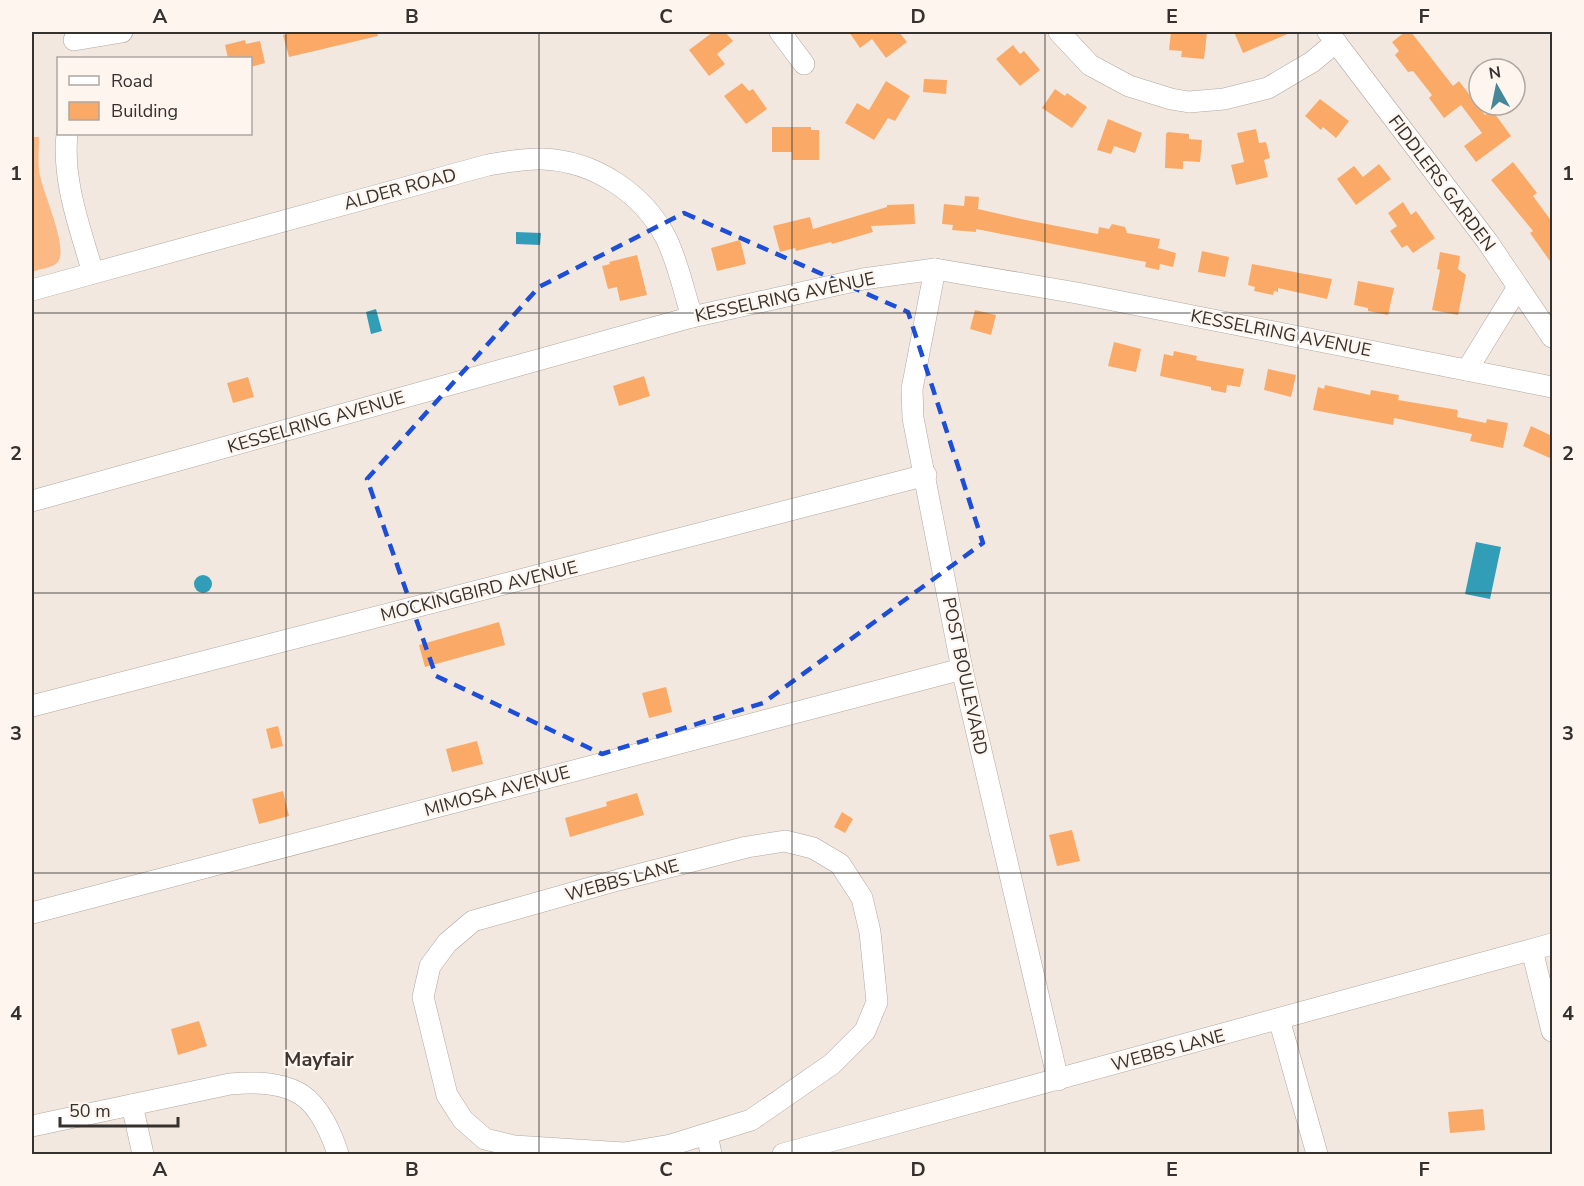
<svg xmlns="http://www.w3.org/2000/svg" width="1584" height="1186" viewBox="0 0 1584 1186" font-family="'Nunito Sans',sans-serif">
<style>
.green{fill:#fbba85}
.water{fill:#329db7}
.building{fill:#faaa66}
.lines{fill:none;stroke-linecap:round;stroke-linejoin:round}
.minor-casing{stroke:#b1a7a0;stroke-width:22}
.minor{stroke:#fff;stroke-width:21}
.marked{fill:none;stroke:#1d4ed8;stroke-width:4.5;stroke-dasharray:12 8;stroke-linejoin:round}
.grid{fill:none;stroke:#35312e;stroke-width:1.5;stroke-opacity:0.55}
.labels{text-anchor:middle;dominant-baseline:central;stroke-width:4.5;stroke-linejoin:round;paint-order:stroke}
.street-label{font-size:18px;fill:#35312e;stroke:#fef5ef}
.neighbourhood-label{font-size:20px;font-weight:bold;fill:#3d352f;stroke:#fef5ef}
.neatline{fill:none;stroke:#35312e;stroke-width:2}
.grid-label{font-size:20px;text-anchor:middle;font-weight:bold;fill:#35312e}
</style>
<rect width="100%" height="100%" fill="#f2e8e0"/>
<!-- green -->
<path class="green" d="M32,137H39C39,148 38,159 39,170C41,190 69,246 58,262C53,268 39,269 32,272Z"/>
<!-- water -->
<g class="water">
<path d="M516,232L541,233L540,245L516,244Z"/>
<path d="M376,309L382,331L371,334L366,312Z"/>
<path d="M1476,542L1501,547L1490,599L1465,594Z"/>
<circle cx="203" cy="584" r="9"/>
</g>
<!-- building -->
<g class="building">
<path d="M297,32H377L378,36L289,57L283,35Z"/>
<path d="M713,32H725L733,41L717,54L725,64L709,76L689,50Z"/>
<path d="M849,32H899L907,42L886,58L872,39L860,48Z"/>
<path d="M1171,32H1207L1204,59L1181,57L1182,51L1169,50Z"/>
<path d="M1234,32H1292L1243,53Z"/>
<path d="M1405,32H1411L1453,86L1459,81L1485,115L1492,110L1511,136L1476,162L1464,146L1482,133L1461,105L1444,118L1429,98L1432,95L1413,71L1408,72L1395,55L1399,51L1392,42Z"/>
<path d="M245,40L246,44L260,41L265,63L250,67V58H228L225,45Z"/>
<path d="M1013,45L1020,54L1024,51L1040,70L1020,86L996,59Z"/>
<path d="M924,79L947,80L946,94L923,92Z"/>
<path d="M886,81L910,96L895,121L888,118L874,140L845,123L857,103L869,110Z"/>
<path d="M742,83L749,91L753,89L767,109L746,124L724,96Z"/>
<path d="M1055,89L1065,96L1067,93L1087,107L1072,128L1042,108Z"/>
<path d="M1320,99L1349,121L1336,138L1323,127L1321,130L1305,116Z"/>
<path d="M1108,119L1142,133L1135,153L1114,146L1111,154L1097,150Z"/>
<path d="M772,127H811V130H819V160H792V152H772Z"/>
<path d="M1256,129L1259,143L1266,142L1270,158L1264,160L1268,177L1236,185L1231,165L1244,162L1237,133Z"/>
<path d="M1168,132L1189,134V139L1202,140L1200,162L1183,161V169L1165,168L1166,134Z"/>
<path d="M1513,162L1537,193L1533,196L1552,222V264L1530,233L1533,231L1491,180Z"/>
<path d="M1379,164L1391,179L1356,205L1337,179L1354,166L1363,177Z"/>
<path d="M965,196L979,197L978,209L1026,220L1098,234L1099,227L1109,229L1112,224L1125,227L1127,233L1160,239L1158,248L1176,253L1173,267L1160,264L1159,270L1145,267L1146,262L976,229V232L952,230L953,225L942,224L944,204L964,206Z"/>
<path d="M1403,202L1411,215L1416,211L1435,238L1413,253L1407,245L1402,248L1390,231L1397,226L1388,213Z"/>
<path d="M914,204L915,224L871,226L873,232L832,244L831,242L796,251L795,248L780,252L773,226L810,217L813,229L887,207V205Z"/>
<path d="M740,240L746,264L717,271L711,248Z"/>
<path d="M1202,251L1229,257L1225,277L1198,272Z"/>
<path d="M1440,252L1460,256L1458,269L1466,275L1458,315L1432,310L1440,270L1437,269Z"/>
<path d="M637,255L647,295L620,301L617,287L608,289L602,266L610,264L609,262Z"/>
<path d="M1252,264L1332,279L1327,299L1278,288V292L1274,291L1273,295L1254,291L1255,287L1248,285Z"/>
<path d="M1358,281L1394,288L1388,315L1368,311V308L1354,305Z"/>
<path d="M975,310L996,315L991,335L970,329Z"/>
<path d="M1114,342L1141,349L1136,372L1108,366Z"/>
<path d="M1174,351L1197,356L1196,360L1244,369L1240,387L1227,385L1226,393L1211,390V387L1160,376L1164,354L1173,356Z"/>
<path d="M1268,369L1296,375L1291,397L1264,390Z"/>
<path d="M644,376L650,396L619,406L613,386Z"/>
<path d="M248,377L254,397L233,403L227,383Z"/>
<path d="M1325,385L1370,395L1371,390L1399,395L1398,400L1458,410L1457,417L1486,423L1487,419L1508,423L1503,448L1470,441L1472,434L1394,418L1393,425L1313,410L1318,387L1324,389Z"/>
<path d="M1531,426L1552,436V459L1523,446Z"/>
<path d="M499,622L505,645L425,667L419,645Z"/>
<path d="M666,687L672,712L649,718L642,693Z"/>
<path d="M278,726L283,746L271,749L266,729Z"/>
<path d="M477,741L483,764L452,772L446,749Z"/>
<path d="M283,791L289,816L259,824L252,799Z"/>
<path d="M637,793L644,815L570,837L565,818L607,806L606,802Z"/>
<path d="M842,812L853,819L845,833L834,827Z"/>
<path d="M1072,830L1080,861L1057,866L1049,835Z"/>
<path d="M199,1021L207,1046L178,1055L171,1029Z"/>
<path d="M1483,1109L1485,1130L1450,1133L1448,1112Z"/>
</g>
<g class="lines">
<defs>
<g id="minor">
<path d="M780,32L804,64"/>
<path d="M1059,32L1090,65L1129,86L1171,99L1189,102L1224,99L1268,88L1312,62L1336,42"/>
<path d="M1328,32L1487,241L1552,337"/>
<path d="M74,40L122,32"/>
<path d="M67,134C62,181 80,228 93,273"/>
<path d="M935,269L912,389L913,418L962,669L1058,1080"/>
<path d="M32,290L488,165C506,162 525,158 543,159C594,161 643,193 666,238C678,262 684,292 692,317"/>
<path d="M1467,370L1518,287"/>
<path d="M32,501L692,317L863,279L935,269L1077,293L1552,387"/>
<path d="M32,706L926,475"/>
<path d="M785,841L813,848L840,864L862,898L870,932L877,1002L865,1031L832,1064L751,1120L671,1145L624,1153L514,1146L485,1139L463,1120L447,1095L423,997L430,966L447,943L473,921L618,880L747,847Z"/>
<path d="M32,913L962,669"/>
<path d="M1532,950L1552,1031"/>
<path d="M1279,1019L1317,1154"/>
<path d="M132,1105L143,1154"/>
<path d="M32,1126L230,1084C252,1082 282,1082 302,1095C320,1107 332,1135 338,1154"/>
<path d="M707,1134L711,1154"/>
<path d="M783,1154L1552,944"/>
</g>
</defs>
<!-- minor casing -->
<use href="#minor" class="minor-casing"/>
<!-- minor -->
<use href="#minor" class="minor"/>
</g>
<!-- marked area -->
<path class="marked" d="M684,213L908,312L983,543L763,703L602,754L436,676L367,479L539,287Z"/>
<!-- grid -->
<path class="grid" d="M286,32V1154M539,32V1154M792,32V1154M1045,32V1154M1298,32V1154M32,313H1552M32,593H1552M32,873H1552"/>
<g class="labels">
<!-- street labels -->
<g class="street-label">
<text transform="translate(1442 183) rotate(53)">FIDDLERS GARDEN</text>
<text transform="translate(400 189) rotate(-15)">ALDER ROAD</text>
<text transform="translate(785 297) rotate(-12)">KESSELRING AVENUE</text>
<text transform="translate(1281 333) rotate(11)">KESSELRING AVENUE</text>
<text transform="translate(316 422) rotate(-16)">KESSELRING AVENUE</text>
<text transform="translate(479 591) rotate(-14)">MOCKINGBIRD AVENUE</text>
<text transform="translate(965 676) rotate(78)">POST BOULEVARD</text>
<text transform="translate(497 791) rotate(-15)">MIMOSA AVENUE</text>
<text transform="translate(622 880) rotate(-15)">WEBBS LANE</text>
<text transform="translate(1168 1050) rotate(-15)">WEBBS LANE</text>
</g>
<!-- neighbourhood labels -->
<g class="neighbourhood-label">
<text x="319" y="1059">Mayfair</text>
</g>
</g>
<!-- border -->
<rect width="1584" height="1186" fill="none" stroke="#fef5ef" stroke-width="66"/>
<!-- legend -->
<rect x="57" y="57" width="195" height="78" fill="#fef5ef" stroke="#aea7a2" stroke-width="1.5"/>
<rect x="69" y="76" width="30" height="9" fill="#ffffff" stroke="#aea7a2" stroke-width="1.5"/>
<text x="111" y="87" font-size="18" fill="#35312e">Road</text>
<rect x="69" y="102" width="30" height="18" fill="#faaa66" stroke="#aea7a2" stroke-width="1.5"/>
<text x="111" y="117" font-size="18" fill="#35312e">Building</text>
<!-- north arrow -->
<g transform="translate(1497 87) rotate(351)"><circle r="28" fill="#fef5ef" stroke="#aea7a2" stroke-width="1.5"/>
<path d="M0-4.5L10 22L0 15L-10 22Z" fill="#458799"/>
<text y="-9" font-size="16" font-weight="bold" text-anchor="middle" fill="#35312e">N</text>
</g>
<!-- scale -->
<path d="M60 1117v9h118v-9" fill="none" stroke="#35312e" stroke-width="3"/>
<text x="69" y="1117" font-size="18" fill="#35312e" stroke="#fef5ef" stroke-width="4.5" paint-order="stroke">50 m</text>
<rect x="33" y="33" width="1518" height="1120" class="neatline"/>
<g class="grid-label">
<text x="160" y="23">A</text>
<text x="412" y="23">B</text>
<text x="666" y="23">C</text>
<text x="918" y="23">D</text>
<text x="1172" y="23">E</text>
<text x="1424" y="23">F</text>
<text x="16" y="180">1</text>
<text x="1568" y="180">1</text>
<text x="16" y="460">2</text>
<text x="1568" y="460">2</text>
<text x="16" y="740">3</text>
<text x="1568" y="740">3</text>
<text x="16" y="1020">4</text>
<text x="1568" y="1020">4</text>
<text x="160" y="1176">A</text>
<text x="412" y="1176">B</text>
<text x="666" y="1176">C</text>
<text x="918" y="1176">D</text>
<text x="1172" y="1176">E</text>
<text x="1424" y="1176">F</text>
</g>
</svg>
